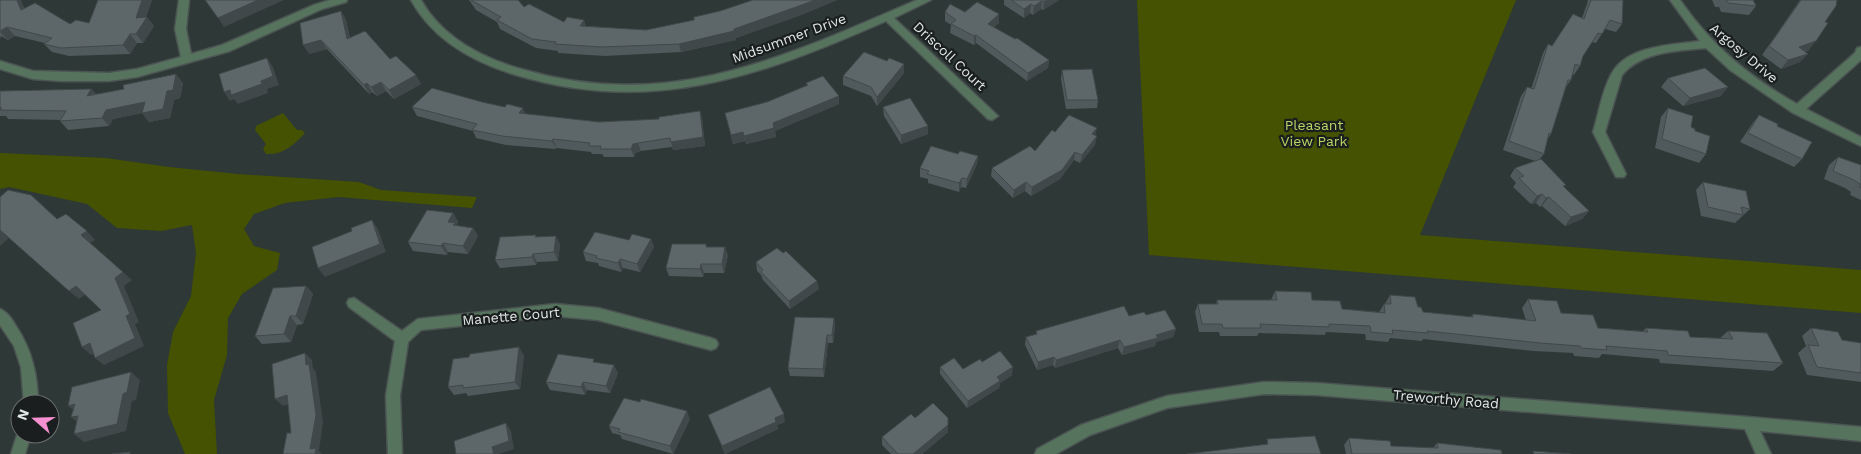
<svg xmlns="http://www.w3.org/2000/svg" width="1861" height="454" viewBox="0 0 1861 454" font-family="'Work Sans',sans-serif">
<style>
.green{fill:#445201}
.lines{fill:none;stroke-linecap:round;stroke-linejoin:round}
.minor-casing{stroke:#4b5452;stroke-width:3}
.minor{fill:#56745d;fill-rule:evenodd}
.wall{fill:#50595b}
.shaded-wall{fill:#41484a}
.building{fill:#5d676a;stroke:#41484a}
.labels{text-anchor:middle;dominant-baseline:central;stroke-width:4.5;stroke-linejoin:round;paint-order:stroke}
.street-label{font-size:14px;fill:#e1e7e6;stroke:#1a1e1e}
.park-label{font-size:14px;fill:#bad466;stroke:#1a1e1e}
</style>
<rect width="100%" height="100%" fill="#2e3836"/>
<!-- green -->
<g class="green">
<path d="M1137,0H1516L1420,235L1861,270V313L1149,255Z"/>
<path d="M283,113L297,130H302L305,133C294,145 283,155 266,154L263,149L266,144L255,130L256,126Z"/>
<path d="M0,153L106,158L169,167L238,174L359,182L381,190L477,197L472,208L338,197L285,203L254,214L244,229L254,246L280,253L277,270L242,294L228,318L227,355L214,400L217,454H185L168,413L167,365L173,332L191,296L196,253L192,225L161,231L117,228L87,204L9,187L0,189Z"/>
</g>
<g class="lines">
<defs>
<g id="minor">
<path d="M179,0H189L186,29L191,54L222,45L314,5L330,0H347L346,2L322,9L230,51L137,77L109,81H61L33,79L0,69V61L33,71L109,73L137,69L181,57L175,29Z"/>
<path d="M411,0H421C442,37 482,58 521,69C669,113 784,57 917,0H931L894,18L998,116L992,120L988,119L886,21C761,76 652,116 516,75C473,62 433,40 411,0Z"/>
<path d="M1670,0H1680C1711,45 1749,77 1797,104L1855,53L1857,48L1861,47V60L1806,109L1861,137V146L1793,113L1730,70L1706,48C1677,51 1642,51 1622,75L1605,132L1626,174L1624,177H1616L1593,132C1599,113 1602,90 1612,73C1628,45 1673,45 1700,41Z"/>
<path d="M354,298L402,331L418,319L555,304L598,308L711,338L716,340L718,344L716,348L711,350L598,320L555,316L421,330L408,342L400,395L402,454H388L386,395L395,341L349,307L347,303L349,299Z"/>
<path d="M0,309C7,312 12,319 16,326C32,350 38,376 38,404H24L21,367L14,346L0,325Z"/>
<path d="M1264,382L1316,383L1749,417L1861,427V441L1760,431L1771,454H1756L1745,429L1316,395L1264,394L1167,408L1090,435L1056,454H1035L1037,449L1081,425L1167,396Z"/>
<path d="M19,429L20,434H31L25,454H11Z"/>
</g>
</defs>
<!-- minor casing -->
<use href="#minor" class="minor-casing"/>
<!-- minor -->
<use href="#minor" class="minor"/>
</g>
<!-- wall -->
<g class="wall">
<path d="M0,0L70,24L89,23L98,0H152L146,17H147L154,26L143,43H137L130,54L69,56L52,52L44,44L45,43L15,36L8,40L1,36V38L0,37Z"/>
<path d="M469,0H518L524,7L564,22L586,26L646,30L694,20L753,0H837L801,15L736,38V40L681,52L605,56L558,53V51L536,48L500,29L497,22L476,10Z"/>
<path d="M1004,0H1059L1043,10L1041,9L1033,15L1030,13L1024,18L1004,5Z"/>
<path d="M1588,0H1623L1622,24L1616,32L1605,29L1596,43L1592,42L1583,56L1580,66L1574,75L1573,74L1571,80L1566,87L1551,134L1547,140L1544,154L1539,160L1566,185L1564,187L1589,211L1582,219L1565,226L1542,206L1540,207L1536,203L1531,204L1513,187L1516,183L1510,176L1515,168L1535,161L1503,150L1521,96L1527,87L1531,89L1543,53L1548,44L1552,46L1582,18L1587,4Z"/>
<path d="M1712,0H1753L1756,6L1749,15L1721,12L1719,7H1715Z"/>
<path d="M1800,0H1837L1809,50L1805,52L1800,62L1781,69L1762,55Z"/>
<path d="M341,11L346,20L350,38L390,59L421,84L394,99L386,91L377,96L372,92L369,94L327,49L309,54Z"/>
<path d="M945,12H965L999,14V23L994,27L1049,60L1048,68L1027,81L976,43L974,45L950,33L951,25L945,21Z"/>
<path d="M887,61L904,64V73L877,106L871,96L843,85V76Z"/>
<path d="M1062,70L1098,100L1097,108L1066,109L1061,79Z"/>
<path d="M1668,78L1721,96L1683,106L1661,87Z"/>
<path d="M183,83L180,98L174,100L170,118L149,122L142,113L113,119L109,126L68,130L60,121L61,120L8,119L6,116H0V91H3L91,89L96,94Z"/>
<path d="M806,83L839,104L775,131L776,137L746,144L745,141L733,144L725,113L767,102L807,86Z"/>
<path d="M412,107L526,114L599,122L659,119L700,111L702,119L705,146L673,150L672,147L641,151L635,153L634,157H604L602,154H592L591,152L556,148V149L506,145L476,138L473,131L417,116Z"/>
<path d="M883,107L928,134L901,144L884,116Z"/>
<path d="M1668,108L1695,131L1706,154L1699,163L1655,148L1661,117Z"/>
<path d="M1759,115L1777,126L1802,159L1794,167L1740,142L1752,124Z"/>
<path d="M1055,132L1096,136L1095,145L1080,163L1074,160L1060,179L1031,196L1025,191L1013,198L991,176L992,168L1035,151Z"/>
<path d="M958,154L978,156L977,164L966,188L961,187L959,192L928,183V179L920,177V168Z"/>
<path d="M1838,157L1861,165V200L1850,195L1851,192L1845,188L1824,179L1829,165Z"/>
<path d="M1703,182L1750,209L1735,223L1701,216L1696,190Z"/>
<path d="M453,213L458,222L456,226L473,228L478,236L468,254L448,252L447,255L413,251L408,242Z"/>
<path d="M537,237L560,244L558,261L537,262L536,265L500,268L495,260Z"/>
<path d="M651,239L654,247L640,272L623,268L621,272L599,266L598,263L586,261L583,252L629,240Z"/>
<path d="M706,244L707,247L728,255L724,273H704L703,277L669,276L666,268Z"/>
<path d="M783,253L819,289L790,309L763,280L761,275L757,271L756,262Z"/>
<path d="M306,286L313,294L303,324L297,325L291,342L262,344L255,336Z"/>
<path d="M1275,291L1312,300L1342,309L1379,312L1384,304H1385L1390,295L1418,307L1423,312L1470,317L1473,314L1526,320L1522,308L1528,299L1598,328L1643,331L1646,328L1690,337L1720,338L1728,331L1783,363L1773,371L1660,363L1659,359L1602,354L1599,358L1574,356L1573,353L1533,351L1423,339L1422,341L1390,338L1388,342L1366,340L1365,334L1326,332L1325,335L1259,333L1257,336H1220L1219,332H1199L1195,312L1198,304H1216L1217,300H1271Z"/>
<path d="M1146,315L1176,329L1173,337L1156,342L1155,346L1122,355L1118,348L1055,368L1053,365L1037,370L1025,345L1026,337L1036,334V331L1129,316Z"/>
<path d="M834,318L835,326L833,343H828L824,377L790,376L788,368Z"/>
<path d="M1811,328L1842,340L1861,343V382L1807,375L1798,353L1806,346L1802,336Z"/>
<path d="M524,355L520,389L468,396L466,393L454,395L448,387Z"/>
<path d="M982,362L1012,375L1000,383L999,388L967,408L940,374V367L963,369Z"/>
<path d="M596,363L618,373L610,393L587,390L585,395L550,390L546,382Z"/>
<path d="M708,415L785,422L777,425L778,429L725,454Z"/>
<path d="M915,418L948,432L922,454H891L882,445V437Z"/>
<path d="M690,419L673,454L622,439L620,435L612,433L609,426Z"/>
<path d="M1349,438L1391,446L1433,448L1437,443L1502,454H1346L1344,445Z"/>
</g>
<!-- shaded-wall -->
<g class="shaded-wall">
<path d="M17,0H21L29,19L21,10Z"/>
<path d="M142,0H152L145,20L147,17L154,26L143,43L136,34V18Z"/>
<path d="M258,0H284L224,27L218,18Z"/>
<path d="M815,0H837L801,15L736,38V40L681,52L679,44L734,29Z"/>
<path d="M1047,0H1059L1043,10L1044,2Z"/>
<path d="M1042,1L1041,9L1033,15L1034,6Z"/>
<path d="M1031,4L1030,13L1024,18V9Z"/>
<path d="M341,11L346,20L352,48L347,39Z"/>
<path d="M999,14V23L987,33L988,24Z"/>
<path d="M584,20L587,29L580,26Z"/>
<path d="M7,27L15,36L8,40L0,32Z"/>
<path d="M130,34L137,43L130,54L123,45Z"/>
<path d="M976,35V43L974,45V36Z"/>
<path d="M321,40L327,49L309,54L303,45Z"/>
<path d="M1816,41L1809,50L1791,56L1799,47Z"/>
<path d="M1808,54L1800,62L1781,69L1788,60Z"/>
<path d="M267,58L273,67L279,85L267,89L268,93L238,104L234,99L230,101L224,92L261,81Z"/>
<path d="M1049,60L1048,68L1027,81L1028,73Z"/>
<path d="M904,64V73L877,106V97Z"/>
<path d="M176,74L183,83L180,98L174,100L170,118L149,122L142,113L167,91Z"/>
<path d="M416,75L421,84L394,99L389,90Z"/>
<path d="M381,82L386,91L377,96L371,87Z"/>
<path d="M367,83L372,92L369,94L364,85Z"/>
<path d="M1728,87L1721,96L1683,106L1690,98Z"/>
<path d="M91,89L99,98L87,96Z"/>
<path d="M839,96V104L775,131L776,137L746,144L744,136L773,123Z"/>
<path d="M145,102L152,111L113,119L109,126L102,118L106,110Z"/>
<path d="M523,108L527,117L519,113Z"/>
<path d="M700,111L702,119L705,146L673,150L671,142Z"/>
<path d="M928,126V134L901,144V135Z"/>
<path d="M1097,128L1095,137L1092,134Z"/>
<path d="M743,132L745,141L733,144L731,135Z"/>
<path d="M1097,136L1095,145L1080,163L1082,155Z"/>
<path d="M553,139L556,148V149L552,141Z"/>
<path d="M638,143L641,151L635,153L634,157L631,149L633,144Z"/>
<path d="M1075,152L1074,160L1060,179L1031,196L1032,187Z"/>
<path d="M978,156L977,164L966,188L967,179Z"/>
<path d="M962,178L961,187L959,192V183Z"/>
<path d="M1026,182L1025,191L1013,198L1014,190Z"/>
<path d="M1542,194L1536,203L1531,204L1537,196Z"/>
<path d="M1549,197L1542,206L1540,207L1546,198Z"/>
<path d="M1589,211L1582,219L1565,226L1571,217Z"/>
<path d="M453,213L458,222L456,226L459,231L448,222Z"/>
<path d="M372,220L378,229L386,252L325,277L318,268Z"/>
<path d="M473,228L478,236L468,254L463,246Z"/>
<path d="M0,230L9,238L0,246Z"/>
<path d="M87,231L95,240L90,243L81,235Z"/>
<path d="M556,236L560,244L558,261L554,252Z"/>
<path d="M651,239L654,247L640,272L637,264Z"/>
<path d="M443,243L448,252L447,255L441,246Z"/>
<path d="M725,247L728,255L724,273L722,264Z"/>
<path d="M533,254L537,262L536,265L532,257Z"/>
<path d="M620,259L623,268L621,272L618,263Z"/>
<path d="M701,264L704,273L703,277L700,269Z"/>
<path d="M123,272L132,280L124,286L139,322L135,324L144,346L104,365L95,358L115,278Z"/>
<path d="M817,281L819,289L790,309L789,301Z"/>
<path d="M76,286L86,294L79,299L69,291Z"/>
<path d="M306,286L313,294L303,324L296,316Z"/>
<path d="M290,316L297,325L291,342L284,334Z"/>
<path d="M834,318L835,326L833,343L832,335Z"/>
<path d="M1176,329L1173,337L1156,342L1155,346L1122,355L1124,347L1156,335Z"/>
<path d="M827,335L828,343L824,377L823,369Z"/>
<path d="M1120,340L1118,348L1055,368L1056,360Z"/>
<path d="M90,343L99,351L91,355L82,347Z"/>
<path d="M519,347L524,355L520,389L515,382Z"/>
<path d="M305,353L312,360L313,368L316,372L323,422L319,451L322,454H315L310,449L306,365Z"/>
<path d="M1054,357L1053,365L1037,370L1038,362Z"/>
<path d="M614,365L618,373L610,393L606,386Z"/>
<path d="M1013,367L1012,375L1000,383L999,388L967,408L968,401L997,377Z"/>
<path d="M131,372L140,380L136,400L132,401L126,431L84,442L74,434L123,394Z"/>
<path d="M583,382L587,390L585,395L581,387Z"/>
<path d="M287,395L294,402L283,406L275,399Z"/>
<path d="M75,404L78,413L68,406Z"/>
<path d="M687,411L690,419L673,454L670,446Z"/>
<path d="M784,414L785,422L777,425L778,429L725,454L722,446Z"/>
<path d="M78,416L81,425L71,417Z"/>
<path d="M506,423L511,431L514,449L499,454H494L492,447Z"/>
<path d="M948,425V432L922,454H913Z"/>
</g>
<!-- building -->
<g class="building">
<path d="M0,0H17L21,10L35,3L70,24L76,20L89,23L98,0H142L136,18L147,17L136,34H130L123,45L61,48L44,44L52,38L7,27L0,31Z"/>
<path d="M205,0H258L218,18Z"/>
<path d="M471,0H518L524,7L529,4L564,22L567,17L584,20L580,26L646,30L694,20V17L720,11L753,0H815L799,6L734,29V31L679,44L602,47L555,44L556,42L532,39L497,20L501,17Z"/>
<path d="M1011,0H1047L1044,2L1042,1L1034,6L1031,4L1024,9Z"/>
<path d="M1591,0H1623L1622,24L1610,20L1602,34L1598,33L1583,56L1580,66L1575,64L1571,80H1568L1551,134L1549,133L1544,154L1509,141L1527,87L1534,89L1548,44L1552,46L1573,14L1584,19Z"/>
<path d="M1726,0H1753L1756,6L1728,3Z"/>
<path d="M1801,0H1837L1836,6L1825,22L1828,23L1816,41L1799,47L1808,54L1788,60L1769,46Z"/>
<path d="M977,2L999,14L988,24L1015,39L1017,38L1049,60L1028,73L976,35L974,36L951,24L956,20L945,12L950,4L965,12Z"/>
<path d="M341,11L347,39L365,31L390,59L396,56L416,75L389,90L381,82L371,87L367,83L364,85L321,40L303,45L300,23Z"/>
<path d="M864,52L887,61L889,58L904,64L877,97L871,87L843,76Z"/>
<path d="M267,58L273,76L261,81L262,84L231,95L230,90L224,92L219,74Z"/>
<path d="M1705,68L1728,87L1690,98L1668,78Z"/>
<path d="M1092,69L1098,100H1067L1062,70Z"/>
<path d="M176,74L173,90L167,91L163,109L142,113L145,102L106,110L102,118L60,121L66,111L0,110L2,108H0V91H3L91,89L87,96L124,89L123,85Z"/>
<path d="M823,76L839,96L773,123L774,128L744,136L743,132L731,135L725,113L767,102L808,85L806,83Z"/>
<path d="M432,88L482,102L505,107L507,104L523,108L519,113L599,122L659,119V117L700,111L703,137L671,142L670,138L638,143L633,144L631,149H600L601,146H589L590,143L553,139L552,141L502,136L472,130L477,124L412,107Z"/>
<path d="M910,98L928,126L901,135L883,107Z"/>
<path d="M1668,108L1693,116L1691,127L1695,129V131L1710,136L1706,154L1662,139Z"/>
<path d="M1069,115L1097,128L1092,134L1097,136L1082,155L1075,152L1062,170L1032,187L1026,182L1014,190L992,168L1030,146L1035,151L1052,130L1055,132Z"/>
<path d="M1759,115L1778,124L1777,126L1812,142L1802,159L1748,133Z"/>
<path d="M931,146L958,154L960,151L978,156L967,179L962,178L959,183L927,174L929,171L920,168Z"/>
<path d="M1838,157L1861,165V188L1859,187L1860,184L1854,180L1833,171Z"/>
<path d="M1541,159L1566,185L1563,186L1589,211L1571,217L1549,197L1546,198L1542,194L1537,196L1519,178L1524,176L1515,168Z"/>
<path d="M1703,182L1746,191L1750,209L1741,207L1743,215L1708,207Z"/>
<path d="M8,190L31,195L57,219L66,214L87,231L81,235L123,272L115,278L130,314L126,316L135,338L95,358L90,343L82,347L73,323L101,310L76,286L69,291L0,230V197Z"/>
<path d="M427,210L453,213L448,222L455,223L453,225L473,228L463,246L443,243L441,246L408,242Z"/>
<path d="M372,220L380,244L318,268L312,247L352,231L351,228Z"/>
<path d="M595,232L629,240L632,234L651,239L637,264L620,259L618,263L596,258L597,256L583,252Z"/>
<path d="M536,235L535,237L556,236L554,252L533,254L532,257L495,260L500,237Z"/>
<path d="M672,244H706V247H725L722,264H701L700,269L666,268Z"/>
<path d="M777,248L783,253L786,251L817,281L789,301L761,272L763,270L756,262Z"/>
<path d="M306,286L296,316H290L284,334L255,336L273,288Z"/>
<path d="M1275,291L1311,292L1312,300L1340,301L1342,309L1385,313L1384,304H1391L1390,295L1415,297L1418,307H1421L1423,312L1473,317V314L1536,321L1528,299L1557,301L1561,313L1593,315L1598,328L1648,332L1646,328L1688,331L1690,337L1733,339L1728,331L1767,333L1783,363L1668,355L1667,351L1606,346L1607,350L1581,348L1580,346L1540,343L1427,331L1428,333L1392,330L1393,334L1371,332L1370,326L1329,324V327L1260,324L1261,328H1223L1222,324H1202L1198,304H1218L1217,300H1277Z"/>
<path d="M1124,306L1129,316L1144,312L1146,315L1165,310L1176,329L1156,335L1158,338L1124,347L1120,340L1056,360L1054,357L1038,362L1026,337L1037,334L1036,331Z"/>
<path d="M795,317L834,318L832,335H827L823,369L788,368Z"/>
<path d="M1811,328L1838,332L1842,340L1861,343V373L1817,367L1808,345L1819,346Z"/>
<path d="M519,347L515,382L463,388V385L448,387L453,359L469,357L470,354Z"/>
<path d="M1000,351L1013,367L997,377L1000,381L968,401L940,367L954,358L963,369L980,359L982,362Z"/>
<path d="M305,353L306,365L309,364L316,415L310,449L316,448L315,454H283L287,433H291L287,395L275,399L272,364Z"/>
<path d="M558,354L594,359L593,362L614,365L606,386L583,382L581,387L546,382Z"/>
<path d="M131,372L127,392L123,394L117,424L74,434L78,416L71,417L75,404L68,406L72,387Z"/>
<path d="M770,387L784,414L775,418L776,422L722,446L708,415Z"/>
<path d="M624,398L640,402L641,399L687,411L670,446L618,432L620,429L609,426Z"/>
<path d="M933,403L948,418V425L913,454H898L882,437L911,414L915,418Z"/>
<path d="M506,423L509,441L492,447L494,454H456L454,441Z"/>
<path d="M1315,436L1321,454H1187L1268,444L1267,439Z"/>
<path d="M1349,438L1390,441L1391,446L1438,448L1437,443L1501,450L1502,454H1352Z"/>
<path d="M1533,451L1571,454H1534Z"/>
<path d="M130,452V454H112Z"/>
</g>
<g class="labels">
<!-- street labels -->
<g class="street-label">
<text transform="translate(789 38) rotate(-20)">Midsummer Drive</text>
<text transform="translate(1744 53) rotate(40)">Argosy Drive</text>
<text transform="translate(950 56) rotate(43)">Driscoll Court</text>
<text transform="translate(511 316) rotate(-5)">Manette Court</text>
<text transform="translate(1446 399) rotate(5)">Treworthy Road</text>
</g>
<!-- park labels -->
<g class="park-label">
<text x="1314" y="125">Pleasant<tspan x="1314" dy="16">View Park</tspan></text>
</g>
</g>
<!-- north arrow -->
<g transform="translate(35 419) rotate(290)"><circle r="24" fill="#1a1e1e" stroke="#6a6e6e"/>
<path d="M0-4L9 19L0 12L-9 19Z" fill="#f690d0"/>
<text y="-8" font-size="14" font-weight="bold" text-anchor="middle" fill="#e1e7e6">N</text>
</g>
</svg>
